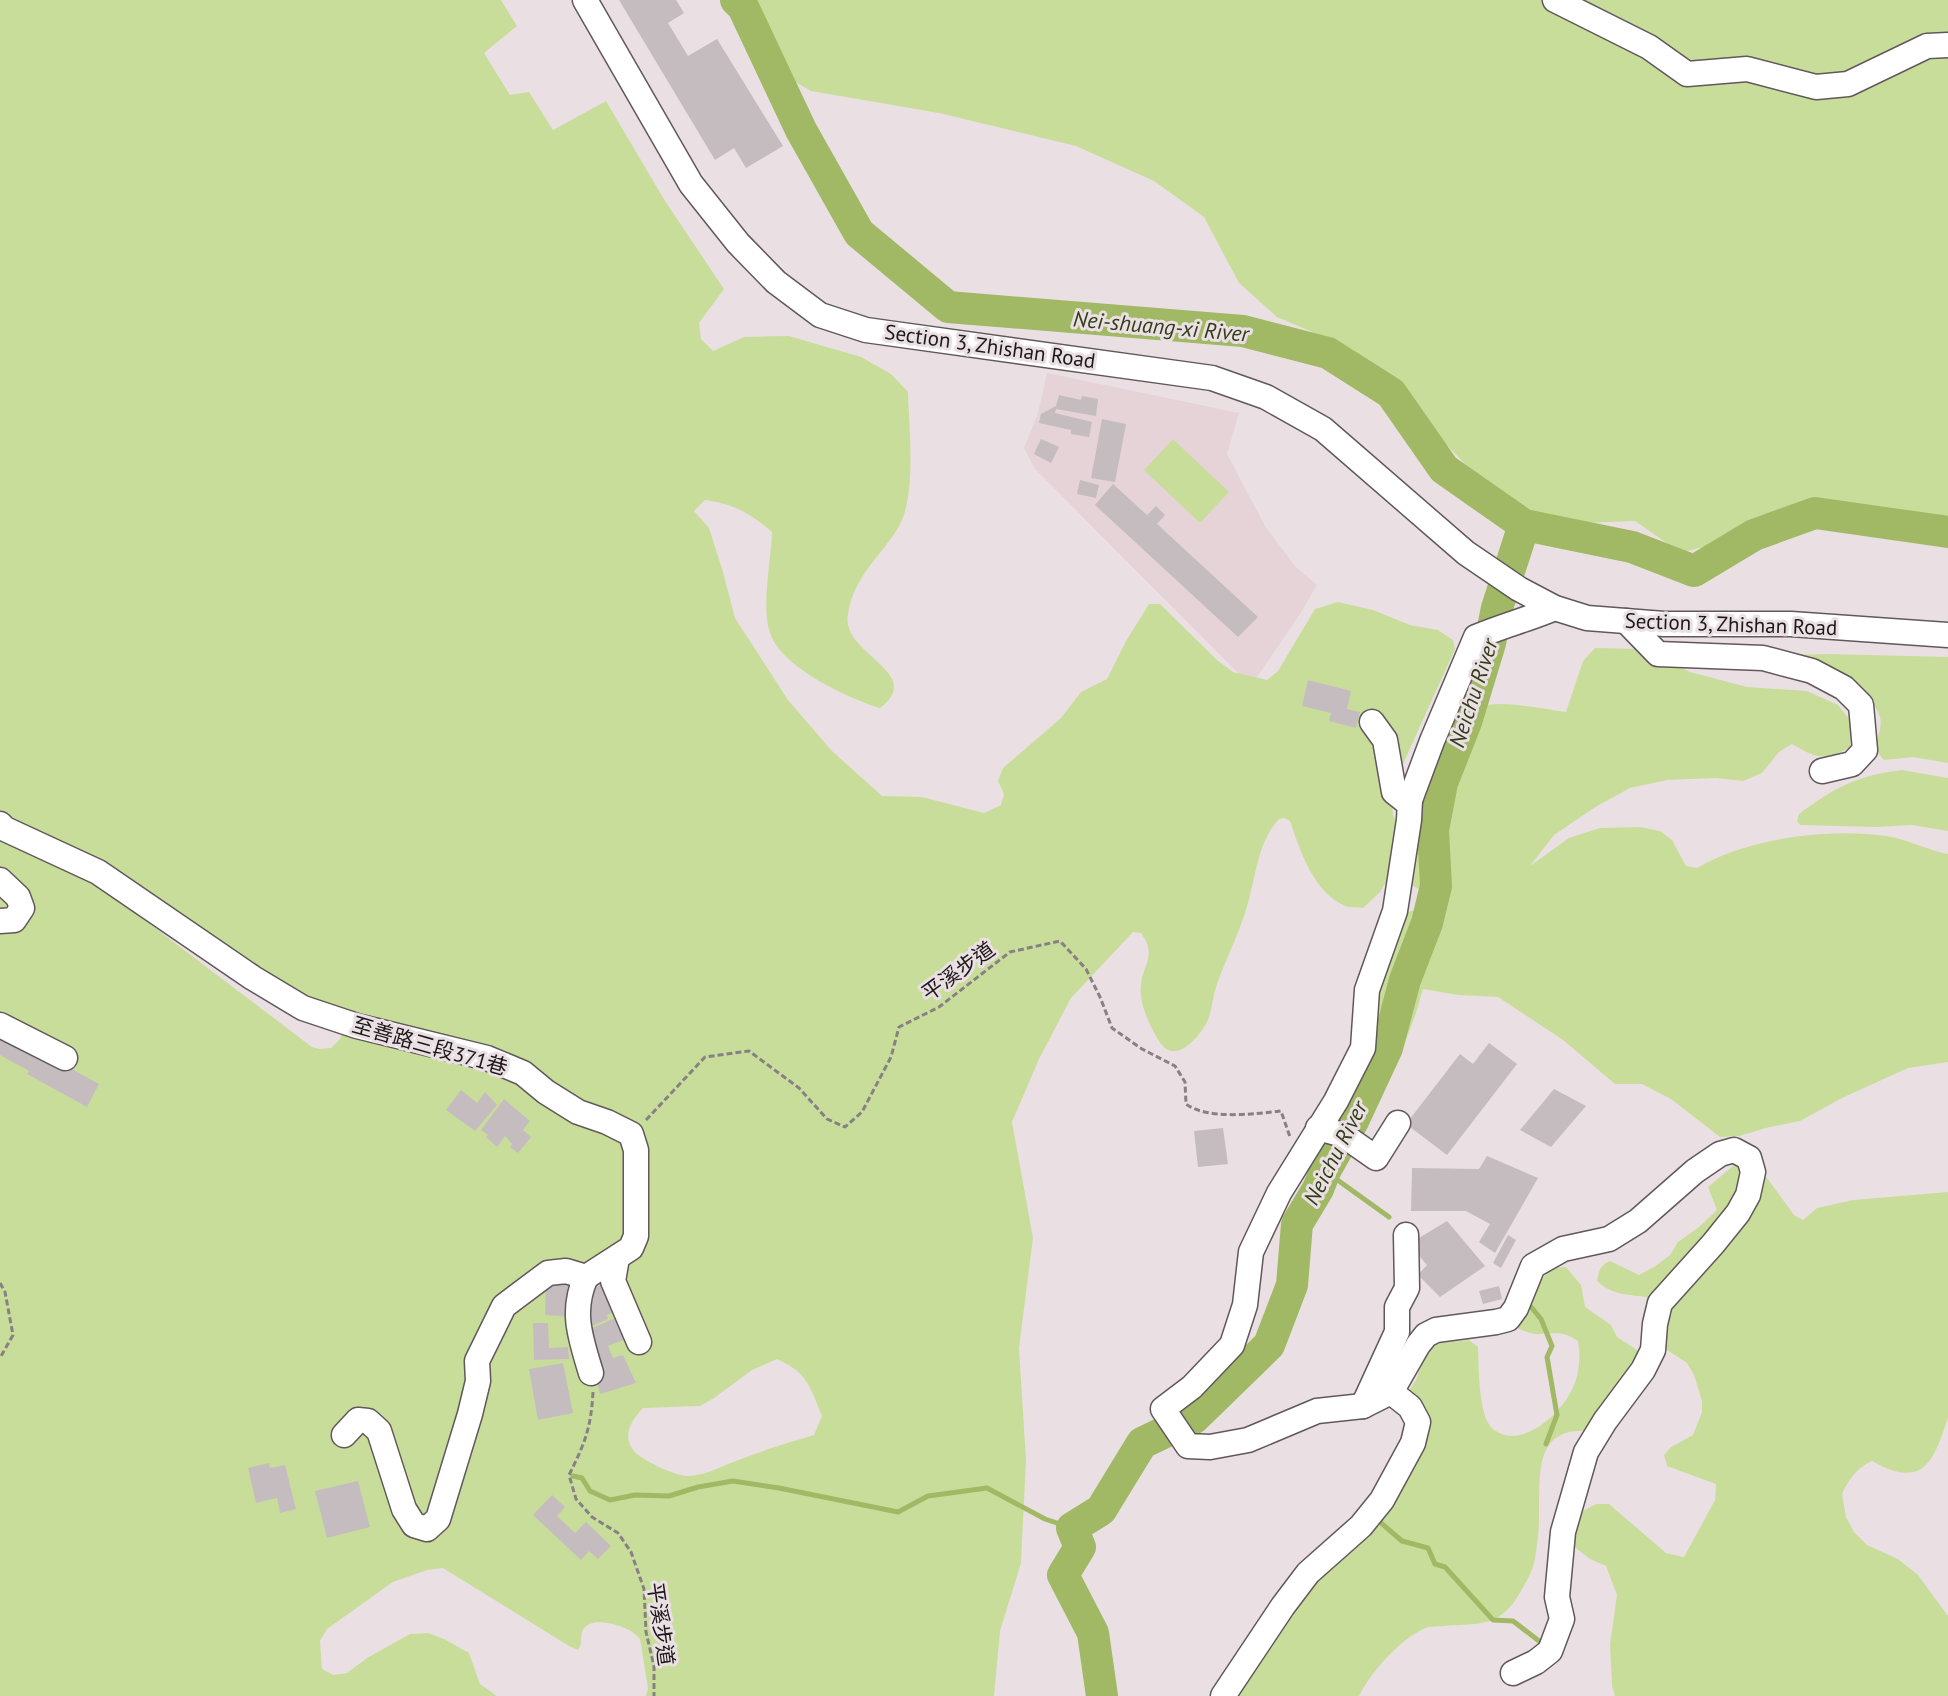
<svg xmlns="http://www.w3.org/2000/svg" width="1948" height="1696" viewBox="0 0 1948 1696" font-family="'PT Sans','Noto Sans TC',sans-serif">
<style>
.built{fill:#e5d3d8}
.green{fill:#c9dd9b;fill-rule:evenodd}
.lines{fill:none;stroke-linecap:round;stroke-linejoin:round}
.stream{stroke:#a1b965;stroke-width:5}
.river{stroke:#a1b965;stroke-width:32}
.building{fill:#c5bcbf}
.minor-casing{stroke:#61585b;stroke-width:27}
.path{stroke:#888184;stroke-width:3;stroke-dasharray:6 3;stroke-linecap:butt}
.minor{stroke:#fff;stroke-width:24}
.labels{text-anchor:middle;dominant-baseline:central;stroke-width:6;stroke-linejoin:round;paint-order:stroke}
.street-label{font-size:21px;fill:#1c181a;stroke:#eae0e3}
.water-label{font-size:22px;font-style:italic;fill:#333d19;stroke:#eae0e3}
</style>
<rect width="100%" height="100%" fill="#eae0e3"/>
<!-- built -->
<path class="built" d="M1047,373L1239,413L1227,454L1265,526L1295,566L1317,585L1300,614L1251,686L1035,469L1024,448L1038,413Z"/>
<!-- green -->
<g class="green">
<path d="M0,0H501L517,26L484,53L510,95L529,92L553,130L606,101L665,201L724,289L699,323L701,339L713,351L744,337L789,336L861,357L891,374L908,392C909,429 917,497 898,528C879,559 855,574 848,614C840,655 927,672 880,708C847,698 781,667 770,633C761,608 771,560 772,532C750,513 734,504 705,500L694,511L709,528L723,572L735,618L788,700L832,751L882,796L922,797L984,813L1001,805L1004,794L998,781L1003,768L1061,718L1081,692L1107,679L1126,641L1149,604H1160L1217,660L1233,672L1267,680L1278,671L1315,609L1338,602L1373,610L1410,625L1438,630L1453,640L1455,649L1403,764L1392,802L1393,815L1401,833L1392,871L1380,892L1363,908C1358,907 1350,908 1345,906C1313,892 1300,850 1290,821L1284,818L1279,819C1258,842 1257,871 1249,899C1242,928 1227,956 1217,984C1213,996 1212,1009 1208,1020C1201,1035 1177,1065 1161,1044C1151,1029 1138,1003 1141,984C1144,962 1157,956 1141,933L1133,932L1071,998L1039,1059L1012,1122L1033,1238L1019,1348L1026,1460L1021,1563L1000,1631L994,1696H646L648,1688L640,1639C637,1636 633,1632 629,1630C618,1624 588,1615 582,1632C580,1639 583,1643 578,1650L569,1646L443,1568L427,1570L393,1582L327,1629L320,1641L322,1669L333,1675L347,1673L367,1658L410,1634L428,1633L444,1639L469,1653L480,1684L497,1696H0V832L89,878L312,1047L319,1049L331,1048L340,1039L343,1029L334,1011L208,941L0,814ZM777,1359C808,1373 810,1387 822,1416L814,1435C790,1442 767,1449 744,1458C726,1464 706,1476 687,1476C674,1475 643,1461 634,1451C621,1436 632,1420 643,1408L700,1406L714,1398L752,1370Z"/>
<path d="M747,0H1948V519L1885,507L1836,501L1789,510L1743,524L1717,543L1681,553L1635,521L1581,523L1534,515L1481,481L1444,442L1402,388L1352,349L1277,317L1239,283L1204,217L1154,181L1076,146L939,113L811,91L790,79L767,24Z"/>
<path d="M1173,439L1229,492L1200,523L1144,470Z"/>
<path d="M1595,648L1643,649L1690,672L1747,687L1807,691L1838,705L1852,723L1850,747C1825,762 1816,758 1792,744L1779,752L1762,773L1743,781L1716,778L1667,780L1630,788L1597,806L1554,835L1530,866L1569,838L1600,828L1640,827L1660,831L1672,840L1686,866L1697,868C1748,838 1827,828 1886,836C1907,839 1927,850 1948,854V1062L1908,1068L1842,1098L1800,1121L1766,1128L1739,1136L1720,1137L1671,1099L1642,1084H1615L1563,1040L1498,997L1459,995L1423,989L1416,1013L1404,1045L1366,1103L1358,1097L1352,1085L1374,992L1400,915L1414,910L1437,912L1445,907L1447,900L1422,891L1410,884V869C1419,830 1440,722 1479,707C1499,699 1544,709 1566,712L1583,661Z"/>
<path d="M1827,654L1948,657V763L1913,757L1884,760C1868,744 1884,734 1880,717C1871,685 1808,666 1780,655Z"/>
<path d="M1902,770L1948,778V831L1912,825L1877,827L1800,825L1797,821L1799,814C1836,787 1855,776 1902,770Z"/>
<path d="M1742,1163L1767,1178L1794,1215L1803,1220L1817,1208L1853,1200L1948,1192V1417C1934,1462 1923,1490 1872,1461C1857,1468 1849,1479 1842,1494L1846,1517L1854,1532L1867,1545L1898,1559L1918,1575L1948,1616V1696H1615L1612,1686L1610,1644L1617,1595L1606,1566L1590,1559L1573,1546V1532L1581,1512L1596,1504H1609L1666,1553L1684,1557L1715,1500L1716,1484L1667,1466L1664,1455L1671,1447L1693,1435L1702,1412V1401L1694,1375L1687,1363L1661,1346L1662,1332L1672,1314L1671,1305C1665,1303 1658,1299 1652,1298C1631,1294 1614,1297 1597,1281C1599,1271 1600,1265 1610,1261L1639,1275L1654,1267L1670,1255L1678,1242L1699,1227L1717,1210L1708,1187L1733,1166Z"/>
<path d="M1566,1267L1581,1285L1585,1307L1611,1325L1617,1337L1640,1352L1641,1360L1588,1431C1531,1427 1541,1480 1539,1518C1539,1532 1537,1546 1535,1559C1533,1571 1524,1586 1518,1596C1498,1629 1475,1623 1443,1626C1437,1627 1430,1626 1425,1628C1398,1641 1372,1671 1359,1696H1234L1263,1653L1311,1589L1405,1474L1406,1395L1416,1380L1426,1353L1432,1344L1469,1340L1478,1347C1479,1366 1478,1417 1493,1429C1519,1450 1556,1418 1569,1395C1579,1379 1581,1360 1578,1341C1561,1330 1557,1334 1539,1334C1533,1335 1525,1331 1519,1329L1516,1321L1539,1282L1552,1268Z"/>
</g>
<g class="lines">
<!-- stream -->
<g class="stream">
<path d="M1325,1171L1389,1217"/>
<path d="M1527,1302L1541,1319L1552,1346L1547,1357L1557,1415L1546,1444"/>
<path d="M573,1476L582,1478L590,1491L610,1500L635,1495L669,1496L698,1487L733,1481L779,1488L898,1512L928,1496L987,1488L1045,1519L1072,1528"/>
<path d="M1380,1522L1402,1541L1428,1548L1435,1564L1445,1567L1493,1620L1513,1621L1539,1641"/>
</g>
<!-- river -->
<g class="river">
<path d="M736,0L743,7L801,130L859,233L948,307L1243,331L1328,353L1391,393L1444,469L1524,525L1632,547L1694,571L1754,535L1815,513L1948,532"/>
<path d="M1102,1696L1093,1633L1063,1575L1080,1547L1072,1528L1101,1510L1142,1443L1194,1418L1269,1345L1292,1285L1297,1224L1318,1189L1325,1171L1353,1121L1387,1048L1405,980L1427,923L1436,886L1433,830L1442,783L1466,722L1490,643L1497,608L1524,525"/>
</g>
</g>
<!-- building -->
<g class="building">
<path d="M619,0H676L684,13L668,23L688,56L717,39L783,146L746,168L734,148L715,160Z"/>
<path d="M1059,395L1081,400L1082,396L1098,399L1096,416L1056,409L1055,413L1092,422L1089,437L1071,434V430L1039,423L1041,414L1056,406Z"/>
<path d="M1102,419L1126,424L1115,482L1091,478Z"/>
<path d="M1041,439L1059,447L1051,463L1034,454Z"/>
<path d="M1080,480L1099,485L1096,498L1077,494Z"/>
<path d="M1113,484L1147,515L1156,506L1165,515L1157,524L1258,617L1238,637L1095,505Z"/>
<path d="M1308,680L1351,691L1347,709L1360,712L1356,728L1329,721L1331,713L1302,706Z"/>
<path d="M0,1030L99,1084L87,1107L27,1074L29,1071L0,1055Z"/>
<path d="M1489,1043L1517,1064L1447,1155L1406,1124L1460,1054L1473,1064Z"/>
<path d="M1554,1089L1586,1106L1551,1147L1520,1130Z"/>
<path d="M461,1090L477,1103L485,1092L497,1105L475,1131L446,1110Z"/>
<path d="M504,1099L530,1121L523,1130L531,1137L518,1153L510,1147L512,1144L505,1136L497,1147L486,1137L488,1135L481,1130Z"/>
<path d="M1223,1128L1228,1164L1198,1167L1194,1131Z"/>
<path d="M1487,1156L1538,1178L1495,1253L1479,1242L1490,1224L1466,1211H1411L1412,1168L1479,1169Z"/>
<path d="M1447,1221L1485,1266L1440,1297L1418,1275L1427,1265L1409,1244Z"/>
<path d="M1508,1235L1516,1240L1501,1268L1493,1263Z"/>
<path d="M576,1281L573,1317L545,1315L546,1282Z"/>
<path d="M604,1284L614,1312L607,1315L608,1319L589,1327L581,1293Z"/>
<path d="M1499,1286L1502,1299L1483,1304L1479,1291Z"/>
<path d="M622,1315L631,1337L608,1346L613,1358L623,1355L636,1383L600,1394L583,1332Z"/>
<path d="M533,1323H548L549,1348L568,1347L569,1359L534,1360Z"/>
<path d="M563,1363L573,1413L538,1420L529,1369Z"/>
<path d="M269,1463L270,1468L285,1465L296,1509L280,1513L277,1498L256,1503L248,1468Z"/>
<path d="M358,1481L370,1527L327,1538L315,1491Z"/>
<path d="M552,1495L565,1507L557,1516L575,1533L586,1522L611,1546L598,1559L589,1551L581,1560L533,1515Z"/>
</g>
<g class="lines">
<defs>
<g id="minor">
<path d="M585,0L691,184L738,243L776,282L820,315L866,330L1212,378L1266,397L1323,429L1466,553L1519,589L1555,608L1587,618L1664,624H1791L1948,635"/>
<path d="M1555,0L1649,47L1687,74L1747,69L1816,87L1848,84L1927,46L1948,45"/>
<path d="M1626,621L1658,654L1763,658L1812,671L1844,688L1861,705L1865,750L1852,764L1822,771"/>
<path d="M1372,722L1385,740L1394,792L1404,800H1410"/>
<path d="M0,824L5,829L98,872L253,978L303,1008L357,1026L487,1058L523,1073L546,1092L578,1112L607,1122L631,1134L636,1150V1236L631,1248L586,1277L566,1271L548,1273L504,1306L477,1361L478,1381L470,1414L438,1519L427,1529L414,1525L404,1509L379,1431L368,1421L358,1420L344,1435"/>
<path d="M0,880L18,897L22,908L14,920L0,921"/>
<path d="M0,1025L65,1058"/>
<path d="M1318,1128L1343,1135L1376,1158L1398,1123"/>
<path d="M617,1258L613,1281L639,1342"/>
<path d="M586,1277C570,1312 581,1339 591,1373"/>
<path d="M1391,1392L1363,1406L1317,1411L1248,1440L1210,1447L1188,1446L1163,1409L1192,1387L1232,1345L1245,1305L1251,1252L1279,1193L1336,1101L1363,1048L1367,990L1395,911L1409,820L1410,800L1432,741L1476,637C1502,626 1529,619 1555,608"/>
<path d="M1391,1392L1418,1345L1426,1335L1436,1330L1496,1322L1508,1319L1516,1308L1533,1266L1563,1249L1609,1239L1638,1221L1695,1171L1720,1154L1734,1150L1749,1158L1753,1172L1748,1195L1738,1213L1713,1244L1660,1303L1655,1324L1653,1350L1643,1370L1605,1421L1586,1452L1563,1532L1557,1597L1562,1619L1550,1651L1536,1662L1513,1673"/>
<path d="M1363,1406L1397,1332V1307L1407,1288L1406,1235"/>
<path d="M1223,1696L1283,1606L1308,1573L1361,1526L1382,1500L1413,1443L1418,1422L1410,1407L1391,1392"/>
</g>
</defs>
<!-- minor casing -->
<use href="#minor" class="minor-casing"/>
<!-- path -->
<g class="path">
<path d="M646,1120L705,1057L749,1051L799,1088L827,1119L845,1127L862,1112L891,1057L899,1027L939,1007L1010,952L1060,941L1086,969L1100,997L1112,1028L1142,1049L1175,1066L1185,1082L1186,1104C1207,1120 1255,1114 1281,1111L1290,1137"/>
<path d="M0,1283L5,1292L13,1335L0,1358"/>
<path d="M593,1392C591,1428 585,1443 569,1475L576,1499L592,1517L618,1533L631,1552L644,1589L646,1632L654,1666V1696"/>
</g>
<!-- minor -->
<use href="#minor" class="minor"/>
</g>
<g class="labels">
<!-- street labels -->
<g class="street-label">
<text transform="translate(990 346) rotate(8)">Section 3, Zhishan Road</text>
<text transform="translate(1731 624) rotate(2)">Section 3, Zhishan Road</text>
<text transform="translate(958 971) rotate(-36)">平溪步道</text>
<text transform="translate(430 1046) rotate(16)">至善路三段371巷</text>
<text transform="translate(661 1624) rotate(82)">平溪步道</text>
</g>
<!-- water labels -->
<g class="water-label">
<text transform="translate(1161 326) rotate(5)">Nei-shuang-xi River</text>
<text transform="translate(1473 693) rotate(-72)">Neichu River</text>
<text transform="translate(1335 1153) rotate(-63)">Neichu River</text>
</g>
</g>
</svg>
